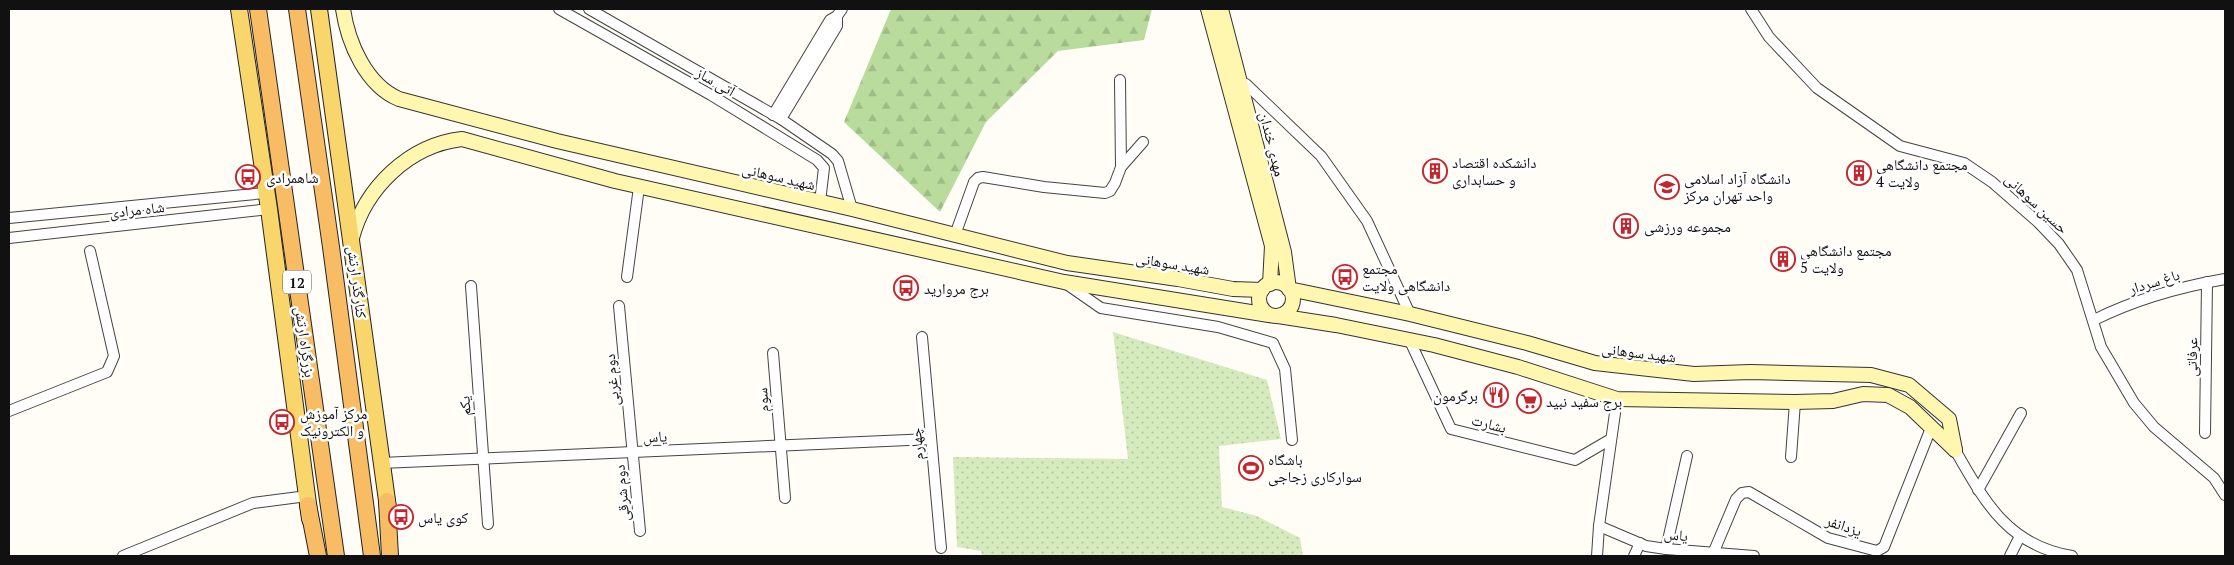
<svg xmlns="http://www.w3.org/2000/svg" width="2234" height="565" viewBox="0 0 2234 565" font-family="'PT Serif','Noto Naskh Arabic',serif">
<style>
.forest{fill:url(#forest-firs)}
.garden{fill:url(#garden-dots)}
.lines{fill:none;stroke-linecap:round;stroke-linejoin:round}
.minor-casing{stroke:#444;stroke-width:12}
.secondary-casing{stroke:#333;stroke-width:16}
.primary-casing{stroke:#222;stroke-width:18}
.trunk-casing{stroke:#222;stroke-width:18}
.minor{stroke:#fff;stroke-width:10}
.secondary{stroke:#fff6b0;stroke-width:14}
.primary{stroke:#f9d66b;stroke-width:16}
.trunk{stroke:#f7bc64;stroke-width:16}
.labels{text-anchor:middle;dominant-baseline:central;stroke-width:5;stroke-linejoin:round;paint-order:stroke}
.shield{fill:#fff;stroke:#585858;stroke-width:1}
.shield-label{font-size:14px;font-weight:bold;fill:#111}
.street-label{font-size:15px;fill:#111;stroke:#fff}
.poi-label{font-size:15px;fill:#111;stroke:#fff;text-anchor:start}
</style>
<defs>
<pattern id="forest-firs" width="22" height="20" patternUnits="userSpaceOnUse" patternTransform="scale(1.25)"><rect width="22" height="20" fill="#b9dc9c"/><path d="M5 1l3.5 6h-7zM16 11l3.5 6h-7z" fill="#9ebc85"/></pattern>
<pattern id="garden-dots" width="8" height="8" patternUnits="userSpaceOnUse" patternTransform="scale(1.25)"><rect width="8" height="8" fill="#d5ebbd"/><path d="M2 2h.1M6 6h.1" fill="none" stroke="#b6c8a1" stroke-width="1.8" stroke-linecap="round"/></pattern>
</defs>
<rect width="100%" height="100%" fill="#fffdf5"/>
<!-- forest -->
<path class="forest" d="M891,9H1152L1144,40L1058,51L986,122L940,212L844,122Z"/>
<!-- garden -->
<path class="garden" d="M1113,332L1267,380L1281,439L1219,446L1222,507L1257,516L1300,538L1303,556H982L981,551L957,547L953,457L1128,459Z"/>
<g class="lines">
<defs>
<g id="minor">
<path d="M559,9L711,95L817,160L824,168L820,202"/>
<path d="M589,9L781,119L832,154L838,161L852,209"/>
<path d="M1751,9L1769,37L1817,88L1900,146L1964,163L1992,182L2039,223L2059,244L2077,270L2101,347L2134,403L2154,427L2214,478L2225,495"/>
<path d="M1246,84L1321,156L1367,221L1410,314"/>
<path d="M773,115L830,20L837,16L842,9"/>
<path d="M781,119L837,26V16"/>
<path d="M1121,167L1143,142"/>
<path d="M9,218L265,193"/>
<path d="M955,235L974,182L978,178L983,177L1044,187L1105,193L1110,191L1115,183L1121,167L1120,80"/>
<path d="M9,238L269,209"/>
<path d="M627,277L639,187"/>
<path d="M1065,283L1101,308L1218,327L1273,343L1285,369L1292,440"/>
<path d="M471,286L488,524"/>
<path d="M619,306L640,531"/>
<path d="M2094,320C2136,299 2179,287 2225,279"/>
<path d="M922,337L941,548"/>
<path d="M1409,339L1451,429L1575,460L1611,439"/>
<path d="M773,353L785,498"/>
<path d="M9,411L107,372L114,356L90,251"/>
<path d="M2205,433L2207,282"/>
<path d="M1955,450C1985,502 2007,545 2072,556"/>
<path d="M1791,457L1795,402"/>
<path d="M381,463L931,439"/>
<path d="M1978,490L2021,413"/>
<path d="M1599,526L1646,546L1666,549L1754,556"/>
<path d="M1666,549L1687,456"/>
<path d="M123,556L253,503L307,496"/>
<path d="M1597,556L1599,526L1617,399"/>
<path d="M1634,556L1640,543"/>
<path d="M1712,556L1736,499L1742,493L1749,492L1828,538L1877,551L1884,547L1931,428"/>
<path d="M2010,556L2020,536"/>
</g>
<g id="secondary">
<path d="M343,9C348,43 366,85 399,99L557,141L852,209L1067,263L1178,279L1233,289L1262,290"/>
<path d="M1208,9L1272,246L1270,284"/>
<path d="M1221,9L1284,252L1289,289L1410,314L1527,343L1595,363L1694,374L1750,372L1871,375L1909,385L1949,419L1955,450"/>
<path d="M352,238C365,188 409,145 462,139L615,181L1064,282L1269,315"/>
<circle cx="1276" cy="299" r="17"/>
<path d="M1278,316L1336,325L1434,345L1518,367L1617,399L1795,402L1833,401L1863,394L1888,395L1910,407L1955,450"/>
</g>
<g id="primary">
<path d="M239,9L269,209L310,519"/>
<path d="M319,9L389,515"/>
</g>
<g id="trunk">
<path d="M258,9L336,556"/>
<path d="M297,9L331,247L372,556"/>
<path d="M387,501L390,556"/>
<path d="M308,505L318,556"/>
</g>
</defs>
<!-- minor casing -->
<use href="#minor" class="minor-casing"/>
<!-- secondary casing -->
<use href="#secondary" class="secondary-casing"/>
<!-- primary casing -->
<use href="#primary" class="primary-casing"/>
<!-- trunk casing -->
<use href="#trunk" class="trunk-casing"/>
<!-- minor -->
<use href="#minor" class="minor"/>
<!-- secondary -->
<use href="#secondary" class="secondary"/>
<!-- primary -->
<use href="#primary" class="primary"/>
<!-- trunk -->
<use href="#trunk" class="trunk"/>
</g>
<!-- icons -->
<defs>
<symbol id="building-ring" viewBox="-11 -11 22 22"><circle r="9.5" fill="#fff" stroke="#c4262e" stroke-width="1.5"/><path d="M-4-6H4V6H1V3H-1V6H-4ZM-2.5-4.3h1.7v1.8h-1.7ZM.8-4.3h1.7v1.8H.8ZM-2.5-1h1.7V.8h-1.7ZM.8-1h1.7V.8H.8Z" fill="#c4262e"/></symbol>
<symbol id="bus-ring" viewBox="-11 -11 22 22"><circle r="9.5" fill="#fff" stroke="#c4262e" stroke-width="1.5"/><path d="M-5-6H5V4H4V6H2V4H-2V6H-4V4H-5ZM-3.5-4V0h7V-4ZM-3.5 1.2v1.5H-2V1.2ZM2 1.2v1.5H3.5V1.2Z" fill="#c4262e"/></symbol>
<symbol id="university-ring" viewBox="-11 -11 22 22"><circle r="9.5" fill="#fff" stroke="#c4262e" stroke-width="1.5"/><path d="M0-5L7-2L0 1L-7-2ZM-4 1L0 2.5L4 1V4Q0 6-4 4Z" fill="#c4262e"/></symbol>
<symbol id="restaurant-ring" viewBox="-11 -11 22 22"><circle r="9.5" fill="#fff" stroke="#c4262e" stroke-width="1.5"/><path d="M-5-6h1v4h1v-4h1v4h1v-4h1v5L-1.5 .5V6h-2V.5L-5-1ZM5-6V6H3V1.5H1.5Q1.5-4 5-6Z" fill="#c4262e"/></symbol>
<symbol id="supermarket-ring" viewBox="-11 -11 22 22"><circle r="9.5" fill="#fff" stroke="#c4262e" stroke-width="1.5"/><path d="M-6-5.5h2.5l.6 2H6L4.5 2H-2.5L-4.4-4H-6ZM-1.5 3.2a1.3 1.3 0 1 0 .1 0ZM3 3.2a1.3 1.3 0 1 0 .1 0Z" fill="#c4262e"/></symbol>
<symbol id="stadium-ring" viewBox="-11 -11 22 22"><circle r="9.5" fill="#fff" stroke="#c4262e" stroke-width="1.5"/><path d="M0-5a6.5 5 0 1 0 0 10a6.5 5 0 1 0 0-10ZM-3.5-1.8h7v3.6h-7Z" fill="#c4262e"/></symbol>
</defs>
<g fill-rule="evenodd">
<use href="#building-ring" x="1421" y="157" width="28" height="28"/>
<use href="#building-ring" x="1845" y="159" width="28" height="28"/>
<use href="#bus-ring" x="234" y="163" width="28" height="28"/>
<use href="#university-ring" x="1653" y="173" width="28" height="28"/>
<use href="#building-ring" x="1612" y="212" width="28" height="28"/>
<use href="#building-ring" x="1769" y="245" width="28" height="28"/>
<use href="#bus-ring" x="1331" y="263" width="28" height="28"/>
<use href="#bus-ring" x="892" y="274" width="28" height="28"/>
<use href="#restaurant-ring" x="1482" y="381" width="28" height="28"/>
<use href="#supermarket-ring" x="1515" y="387" width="28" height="28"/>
<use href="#bus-ring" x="268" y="408" width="28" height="28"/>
<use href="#stadium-ring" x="1237" y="454" width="28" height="28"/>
<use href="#bus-ring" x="387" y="503" width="28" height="28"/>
</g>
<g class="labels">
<!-- shield labels -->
<rect class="shield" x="283" y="270.5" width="28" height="23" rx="4"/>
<g class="shield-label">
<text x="297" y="282">12</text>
</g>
<!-- street labels -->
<g class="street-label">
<text transform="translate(716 81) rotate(30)">آتی ساز</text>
<text transform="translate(1273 144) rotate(76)">مهدی خندان</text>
<text transform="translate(779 176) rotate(13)">شهید سوهانی</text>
<text transform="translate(2037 203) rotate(43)">حسین سوهانی</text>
<text transform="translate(137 209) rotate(-6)">شاه مرادی</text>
<text transform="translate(1173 263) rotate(9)">شهید سوهانی</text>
<text transform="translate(2154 281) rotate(-17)">باغ سردار</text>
<text transform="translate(358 282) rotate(83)">کنارگذر ارتش</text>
<text transform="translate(306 342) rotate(82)">بزرگراه ارتش</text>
<text transform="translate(1639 352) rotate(7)">شهید سوهانی</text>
<text transform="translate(2191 357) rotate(-89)">عرفاتی</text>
<text transform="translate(611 380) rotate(-95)">دوم غربی</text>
<text transform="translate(762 400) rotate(-94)">سوم</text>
<text transform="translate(464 406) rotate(-94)">یکم</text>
<text transform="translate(1489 423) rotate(14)">بشارت</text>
<text transform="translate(655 436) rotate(-3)">یاس</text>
<text transform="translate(916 444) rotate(-95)">چهارم</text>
<text transform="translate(621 493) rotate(-95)">دوم شرقی</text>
<text transform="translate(1844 525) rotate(19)">یزدانفر</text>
<text transform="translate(1676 534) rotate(6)">یاس</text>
</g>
<!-- poi labels -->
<g class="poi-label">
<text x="1452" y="162">دانشکده اقتصاد<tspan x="1452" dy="17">و حسابداری</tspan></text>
<text x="1876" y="164">مجتمع دانشگاهی<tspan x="1876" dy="17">ولایت 4</tspan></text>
<text x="266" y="177">شاهمرادی</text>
<text x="1684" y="178">دانشگاه آزاد اسلامی<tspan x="1684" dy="17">واحد تهران مرکز</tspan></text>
<text x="1644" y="226">مجموعه ورزشی</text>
<text x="1800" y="250">مجتمع دانشگاهی<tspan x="1800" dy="17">ولایت 5</tspan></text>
<text x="1362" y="268">مجتمع<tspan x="1362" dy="17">دانشگاهی ولایت</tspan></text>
<text x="924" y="288">برج مروارید</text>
<text x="1478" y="395" text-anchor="end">برگرمون</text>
<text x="1546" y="401">برج سفید نبید</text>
<text x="300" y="413">مرکز آموزش<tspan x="300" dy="17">و الکترونیک</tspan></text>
<text x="1268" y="459">باشگاه<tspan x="1268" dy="17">سواركاری زجاجی</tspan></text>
<text x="418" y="517">کوی یاس</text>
</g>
</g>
<!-- border -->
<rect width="2234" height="565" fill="none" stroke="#111111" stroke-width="20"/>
</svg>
